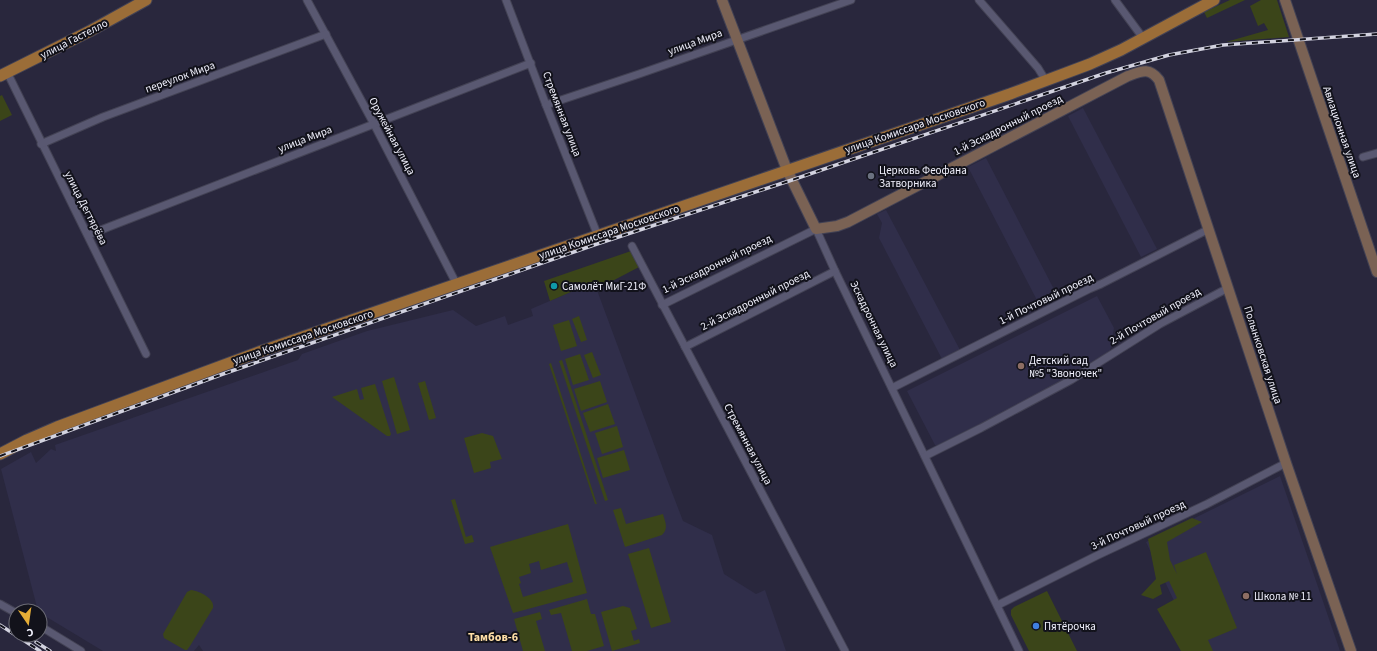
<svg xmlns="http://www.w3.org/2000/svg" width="1377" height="651" viewBox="0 0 1377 651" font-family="'Source Sans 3',sans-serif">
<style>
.built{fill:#302e4a}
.green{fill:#3b4519;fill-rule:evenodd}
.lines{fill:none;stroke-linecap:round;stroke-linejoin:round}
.street-casing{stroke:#434254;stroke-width:9}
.secondary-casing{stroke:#434254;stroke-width:12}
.primary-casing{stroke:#434254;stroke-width:13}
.street{stroke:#595871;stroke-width:7}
.secondary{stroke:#7a6254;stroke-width:10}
.primary{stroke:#9b6d38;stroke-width:11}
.rail-casing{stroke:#d2d2df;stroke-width:3.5}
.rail{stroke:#12121b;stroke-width:2;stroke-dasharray:6;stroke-linecap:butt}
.worship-dot{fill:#6b7280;stroke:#12121b;stroke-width:1.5}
.culture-dot{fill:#0f9aa8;stroke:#12121b;stroke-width:1.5}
.education-dot{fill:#8d6e63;stroke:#12121b;stroke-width:1.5}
.shop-dot{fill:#3f7fe0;stroke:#12121b;stroke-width:1.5}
.labels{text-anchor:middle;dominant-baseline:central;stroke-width:4;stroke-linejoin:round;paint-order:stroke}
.street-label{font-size:11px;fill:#f1f1fd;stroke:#12121b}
.poi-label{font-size:11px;fill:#f1f1fd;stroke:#12121b;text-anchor:start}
.neighbourhood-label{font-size:12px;font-weight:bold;fill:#ffdfa7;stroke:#12121b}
</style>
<rect width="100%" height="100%" fill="#29273d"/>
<!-- built -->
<g class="built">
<path d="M1083,108L1157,249L1141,257L1068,116Z"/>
<path d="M986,158L1059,299L1041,308L968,167Z"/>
<path d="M886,210L960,350L942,359L879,238L882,223L877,214Z"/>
<path d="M594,282L665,474L683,521L712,535L724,574L756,594L765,590L786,651H203L199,645L194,651H103L40,613V611H38L1,469L31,452L36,463L51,449L56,451L55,445L298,360L302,354L367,331L453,310L476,326L505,316L508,325L533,316L531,309Z"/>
<path d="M1097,296L1114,328L1110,351L1060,382L938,446L935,445L907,391Z"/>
<path d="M1280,476L1340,651H1198L1146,542Z"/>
</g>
<!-- green -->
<g class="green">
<path d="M1230,0H1245L1207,18L1204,12Z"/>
<path d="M1261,0H1277L1289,37L1226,42L1268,30L1264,23L1258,26L1250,6Z"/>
<path d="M2,95L12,115L0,121V96Z"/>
<path d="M634,250L641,266L597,289L594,282L550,301L544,281Z"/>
<path d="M579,316L587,340L581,342L572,319Z"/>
<path d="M569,320L577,346L561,351L553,325Z"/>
<path d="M592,352L601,375L593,378L584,355Z"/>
<path d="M580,354L589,380L573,385L565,359Z"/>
<path d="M562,360L608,500L605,501L559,361Z"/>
<path d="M551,363L597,504H595L549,364Z"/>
<path d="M394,377L410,430L397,434L382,381Z"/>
<path d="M425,381L436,418L429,420L418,383Z"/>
<path d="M600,381L607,402L581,411L574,389Z"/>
<path d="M375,384L391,434L390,436H387L332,397L357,389L360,400L364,399L361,388Z"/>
<path d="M608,404L615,424L590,432L583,413Z"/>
<path d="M617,426L623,447L602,454L595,433Z"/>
<path d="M482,433L493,436L502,459L490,462L491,468L474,473L464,438Z"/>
<path d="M624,450L630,470L603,478L597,458Z"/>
<path d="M455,499L466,537L472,535L474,542L465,544L451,500Z"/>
<path d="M621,508L626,524L663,514C665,522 669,528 662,535L625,547L613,510Z"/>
<path d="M1192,518L1202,522L1167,542L1170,560L1177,574L1174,565L1206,552L1237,628L1208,640L1213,651H1181L1157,609L1177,598L1169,581L1160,585L1162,594L1153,599L1141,595L1156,579L1148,539Z"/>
<path d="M568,524L587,593L513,613L490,547ZM539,561L541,570L567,562L573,582L523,597L519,584L521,583L519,577L531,573L529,564Z"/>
<path d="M649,548L671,622L651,628L628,554Z"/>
<path d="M191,590C200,591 215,599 213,608L190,646L187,650H185L164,638L163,634L187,592Z"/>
<path d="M1047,591L1077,651H1029L1011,615V610L1014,607Z"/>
<path d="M587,599L591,614H595L604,646L587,651H572L561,613L551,615L549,610Z"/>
<path d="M623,606L630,608L637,629L631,631L634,641L639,639L640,643L612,651L601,612Z"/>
<path d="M540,612L542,619L536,621L545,651H523L514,619Z"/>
</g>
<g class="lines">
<defs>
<g id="street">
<path d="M307,0L374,124L456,283"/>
<path d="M506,0L546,105L598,236"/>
<path d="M979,0L1038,68L1046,81"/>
<path d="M1115,0L1143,38"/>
<path d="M7,72L146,354"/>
<path d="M546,105L639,74L851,0"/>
<path d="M41,144L103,117L326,34"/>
<path d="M1363,157L1377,153"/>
<path d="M88,235L531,63"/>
<path d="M632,246L845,651"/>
<path d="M662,305L816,229L835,271L1019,651"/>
<path d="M685,347L835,271"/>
<path d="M892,388L1089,289L1101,284L1209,229"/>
<path d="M925,456L981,428L1071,380L1160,324L1228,288"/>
<path d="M0,604L16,613"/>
<path d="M998,605L1096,556L1207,504L1286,463"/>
<path d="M40,626L81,651"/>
</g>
<g id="secondary">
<path d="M722,0L787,170L816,229L837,226L848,222L1128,76C1142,71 1149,67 1159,80L1286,463L1351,651"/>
<path d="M1285,0L1377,272"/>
</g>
<g id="primary">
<path d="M0,76L90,31L146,0"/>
<path d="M0,454L27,440L57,427L259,352L1010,94L1090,64L1121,50L1214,0"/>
</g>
</defs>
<!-- street casing -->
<use href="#street" class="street-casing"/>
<!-- secondary casing -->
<use href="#secondary" class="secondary-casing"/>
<!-- primary casing -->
<use href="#primary" class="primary-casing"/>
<!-- street -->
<use href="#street" class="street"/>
<!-- secondary -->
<use href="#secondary" class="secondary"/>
<!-- primary -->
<use href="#primary" class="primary"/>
<defs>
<g id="rail">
<path d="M0,456L223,374L594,245L792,180L1106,73L1169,55L1223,45L1377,34"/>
<path d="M0,625L40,651"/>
<path d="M36,642L50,651"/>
</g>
</defs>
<!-- rail casing -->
<use href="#rail" class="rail-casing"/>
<!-- rail -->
<use href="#rail" class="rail"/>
</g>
<!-- markers -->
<circle class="worship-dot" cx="871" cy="176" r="4"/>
<circle class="culture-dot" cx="554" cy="286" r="4"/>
<g class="education-dot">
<circle cx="1021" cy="366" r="4"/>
<circle cx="1246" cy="596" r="4"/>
</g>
<circle class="shop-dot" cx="1036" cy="626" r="4"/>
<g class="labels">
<!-- street labels -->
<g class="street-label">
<text transform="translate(74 39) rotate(-27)">улица Гастелло</text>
<text transform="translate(695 42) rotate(-20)">улица Мира</text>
<text transform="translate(180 77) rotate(-20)">переулок Мира</text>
<text transform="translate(562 114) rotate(69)">Стремянная улица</text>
<text transform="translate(1008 125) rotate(-27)">1-й Эскадронный проезд</text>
<text transform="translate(915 126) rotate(-19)">улица Комиссара Московского</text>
<text transform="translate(1342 132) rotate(71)">Авиационная улица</text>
<text transform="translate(392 136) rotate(62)">Оружейная улица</text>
<text transform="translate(305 139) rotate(-21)">улица Мира</text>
<text transform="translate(86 208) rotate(63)">улица Дегтярёва</text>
<text transform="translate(609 232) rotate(-19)">улица Комиссара Московского</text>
<text transform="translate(717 264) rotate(-26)">1-й Эскадронный проезд</text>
<text transform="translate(1046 299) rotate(-26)">1-й Почтовый проезд</text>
<text transform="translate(755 300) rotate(-27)">2-й Эскадронный проезд</text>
<text transform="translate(1155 316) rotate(-30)">2-й Почтовый проезд</text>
<text transform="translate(874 324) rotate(64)">Эскадронная улица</text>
<text transform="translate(303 337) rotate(-19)">улица Комиссара Московского</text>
<text transform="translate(1263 355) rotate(72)">Полынковская улица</text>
<text transform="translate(748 444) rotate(62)">Стремянная улица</text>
<text transform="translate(1138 525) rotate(-25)">3-й Почтовый проезд</text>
</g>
<!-- poi labels -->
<g class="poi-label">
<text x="879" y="170">Церковь Феофана<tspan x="879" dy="13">Затворника</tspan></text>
<text x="562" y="286">Самолёт МиГ-21Ф</text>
<text x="1029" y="360">Детский сад<tspan x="1029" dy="13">№5 "Звоночек"</tspan></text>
<text x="1254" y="596">Школа № 11</text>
<text x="1044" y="626">Пятёрочка</text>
</g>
<!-- neighbourhood labels -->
<g class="neighbourhood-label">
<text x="493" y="637">Тамбов-6</text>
</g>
</g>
<!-- north arrow -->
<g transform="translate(28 623) rotate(167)"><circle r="19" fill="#12121b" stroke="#6b6b75"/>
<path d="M0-3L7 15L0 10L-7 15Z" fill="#e5ad36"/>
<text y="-6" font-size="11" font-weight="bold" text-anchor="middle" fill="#f1f1fd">С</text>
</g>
</svg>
